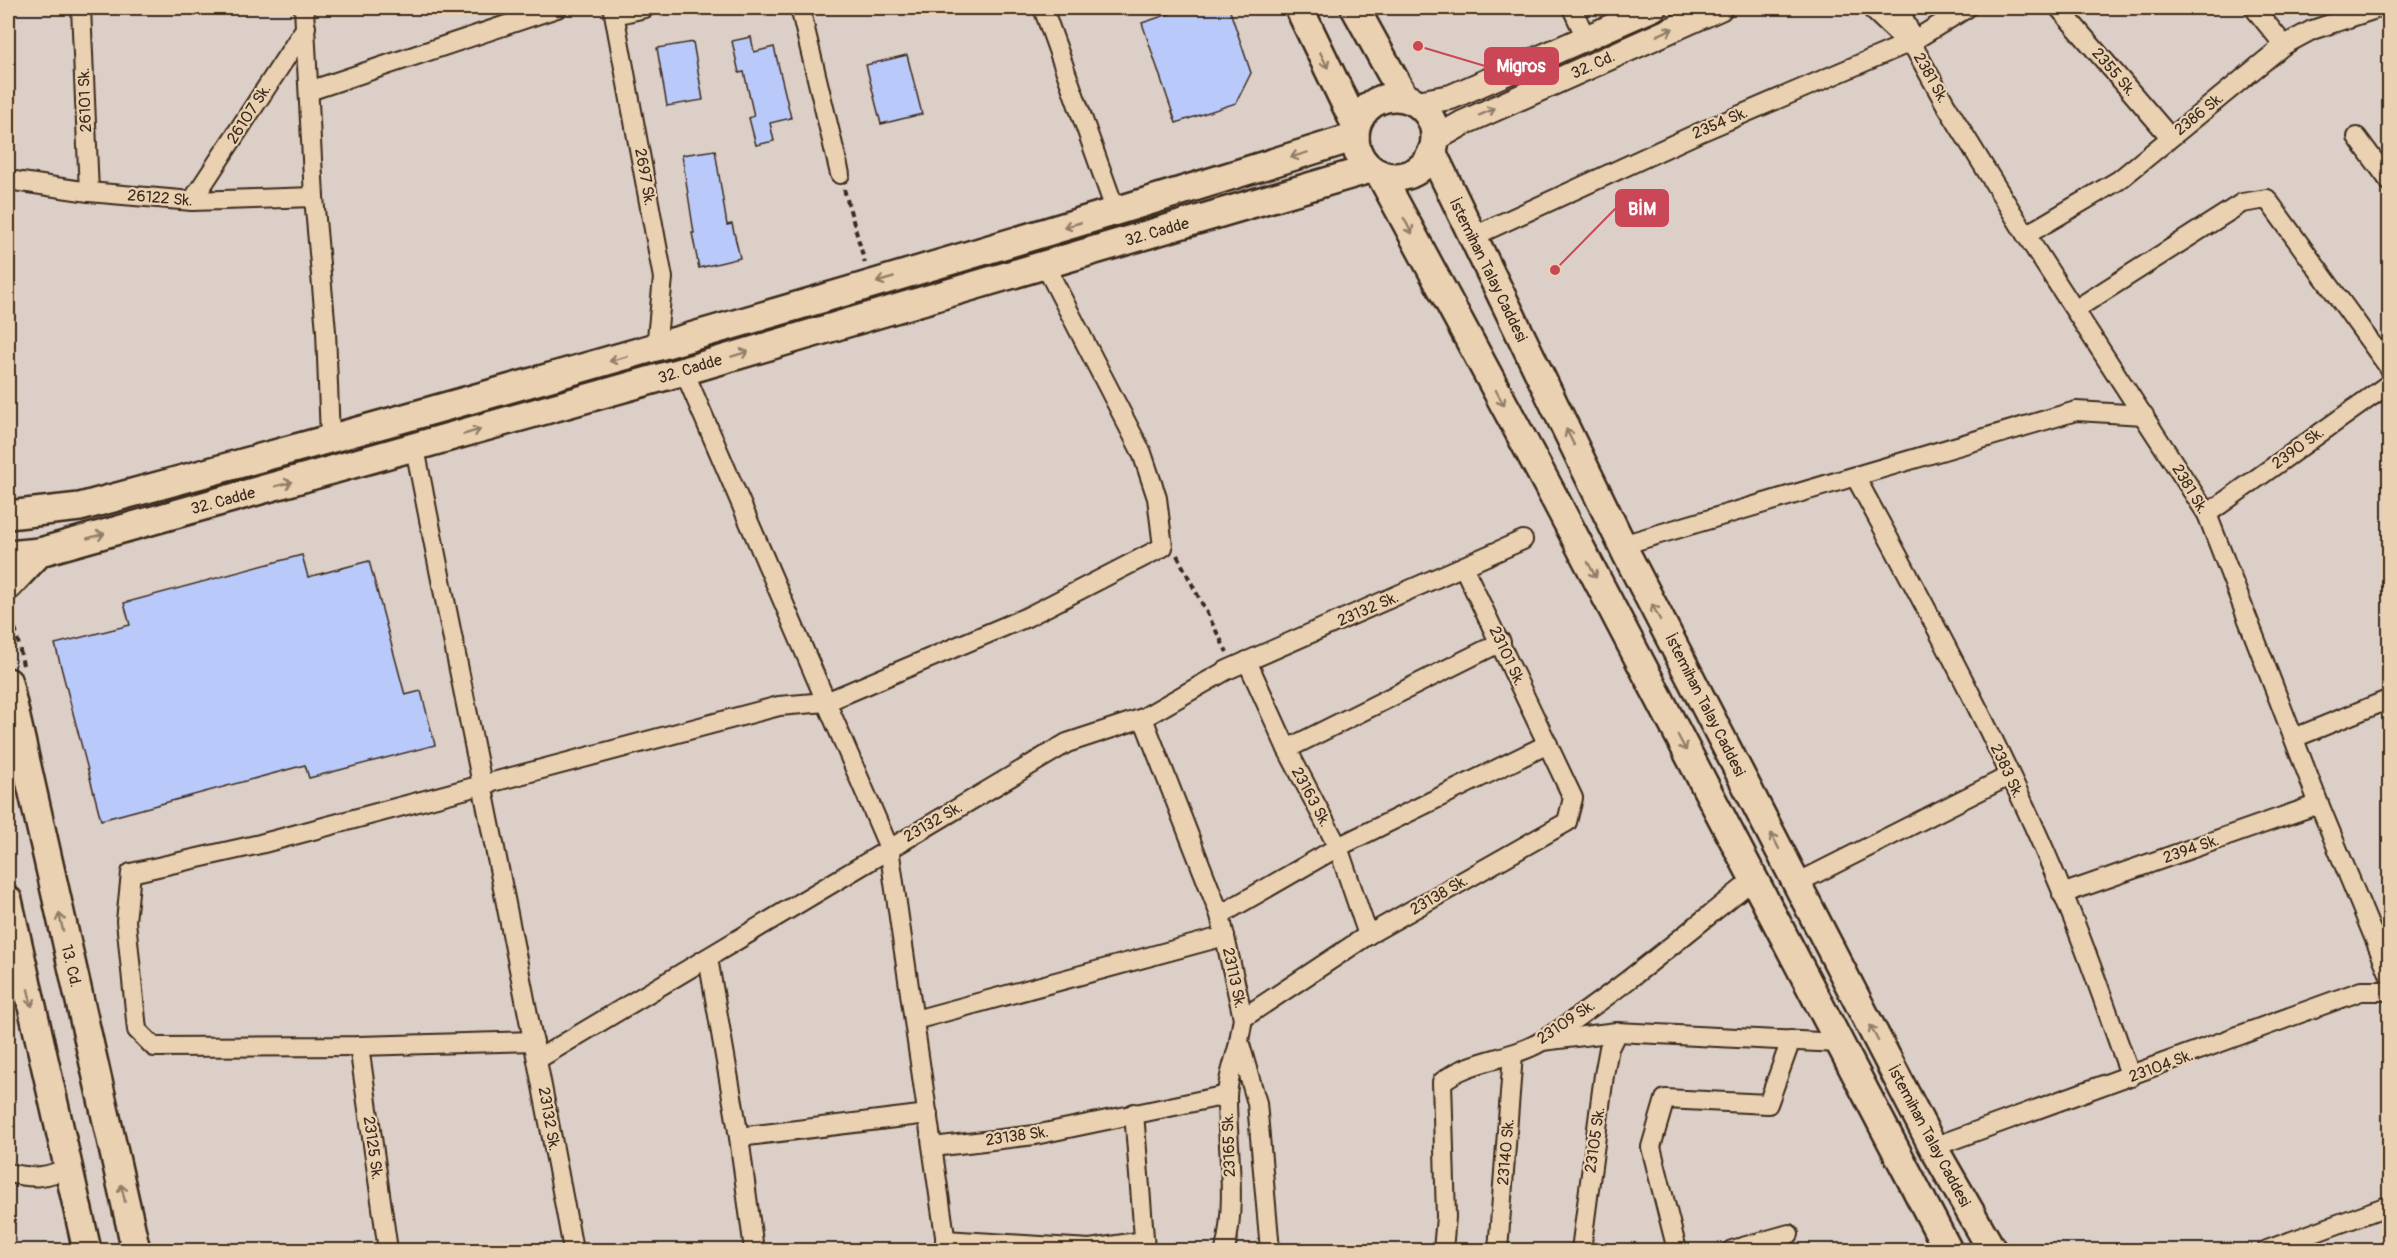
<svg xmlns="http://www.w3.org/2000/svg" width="2397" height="1258" viewBox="0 0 2397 1258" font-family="Pangolin,sans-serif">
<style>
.building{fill:#b9cafa;stroke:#3b2a1e;stroke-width:1.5}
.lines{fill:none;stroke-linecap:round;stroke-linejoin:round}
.minor-casing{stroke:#3b2a1e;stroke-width:22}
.tertiary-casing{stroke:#3b2a1e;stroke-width:28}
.secondary-casing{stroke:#3b2a1e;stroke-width:32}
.path{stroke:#3b2a1e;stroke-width:4;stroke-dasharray:6 4.5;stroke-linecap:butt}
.minor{stroke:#e9d1b1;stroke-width:18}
.tertiary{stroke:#e9d1b1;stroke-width:24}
.secondary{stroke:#e9d1b1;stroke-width:27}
.oneway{stroke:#927e68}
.labels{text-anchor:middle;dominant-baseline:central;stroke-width:4.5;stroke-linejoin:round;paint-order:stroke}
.street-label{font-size:16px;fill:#3b2a1e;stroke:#e9d1b1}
.leader{fill:none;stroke:#ca4758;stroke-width:2}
.callout-dot{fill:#ca4758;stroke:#e9d1b1;stroke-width:2}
.callout{fill:#ca4758;stroke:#ca4758;stroke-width:2}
.callout-label{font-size:18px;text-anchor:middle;font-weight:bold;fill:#fff}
</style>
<rect width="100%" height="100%" fill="#dbcfc7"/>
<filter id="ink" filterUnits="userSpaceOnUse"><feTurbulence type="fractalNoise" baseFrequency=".0167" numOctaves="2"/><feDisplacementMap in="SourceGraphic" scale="12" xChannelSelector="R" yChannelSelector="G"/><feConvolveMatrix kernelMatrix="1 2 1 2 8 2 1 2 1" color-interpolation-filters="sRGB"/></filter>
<g filter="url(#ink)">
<!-- building -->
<g class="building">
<path d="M1187,8H1229L1251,73L1236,103L1176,123L1142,23Z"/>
<path d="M751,37L754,52L774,47L791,118L770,123L774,141L756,145L749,118L754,116L744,72L739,73L732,41Z"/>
<path d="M693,42L703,100L667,106L657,48Z"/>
<path d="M907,55L922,114L881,124L866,65Z"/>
<path d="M715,150L727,225L732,224L740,258L699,268L692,233H694L682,155Z"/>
<path d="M302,555L308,577L369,561L405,695L421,691L435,745L309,778L305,765L101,820L55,644L130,625L124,603Z"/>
</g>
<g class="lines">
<defs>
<g id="minor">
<path d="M81,8L89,192"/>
<path d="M304,8L314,197L326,331L330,438"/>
<path d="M613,8L663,278L656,348"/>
<path d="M800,8L840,174"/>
<path d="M1043,8L1116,212"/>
<path d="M1572,8L1586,38"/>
<path d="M2059,8L2170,137"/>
<path d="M2254,8L2284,45"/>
<path d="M615,15L645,8"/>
<path d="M1911,42L1946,105L2026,235L2207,514L2319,804L2390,976"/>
<path d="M309,91L557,8"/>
<path d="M2357,137L2390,182"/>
<path d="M8,180L89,192L192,201L314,197"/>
<path d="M192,201L306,27"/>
<path d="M2026,235L2119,180L2284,45L2312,30L2379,8"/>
<path d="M1472,237L1696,134L1911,42L1967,8"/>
<path d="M2076,309L2242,203L2267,199L2390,369"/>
<path d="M684,371L889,848L947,1250"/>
<path d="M415,448C467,716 524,982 573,1250"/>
<path d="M1856,478C1932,618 2008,758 2068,906C2091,962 2110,1020 2131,1077"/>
<path d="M2207,514L2390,383"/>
<path d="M1622,545L2076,411L2144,415"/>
<path d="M1247,661L1287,749L1338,847L1368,935"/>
<path d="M1143,718L1220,915L1243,1018L1239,1041L1257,1103L1270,1250"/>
<path d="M2294,738L2390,699"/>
<path d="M1287,749L1501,642"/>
<path d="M1797,883L2009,776"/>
<path d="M2062,894L2319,804"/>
<path d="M1220,915L1338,847L1548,744"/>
<path d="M708,958L739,1137L754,1250"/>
<path d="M1243,1018L1368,935L1567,822L1573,798L1464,568"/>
<path d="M915,1020L1225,936"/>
<path d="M534,1041L359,1046L154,1047L137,1030L126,921L131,873L260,844L779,706L826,702L1027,617L1163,547L1157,498L1142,453L1045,265"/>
<path d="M1542,1041L1617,1032L1839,1043"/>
<path d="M359,1046L388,1250"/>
<path d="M538,1059L1067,743L1143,718L1227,670L1523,540"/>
<path d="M1134,1113L1145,1250"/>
<path d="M739,1137L928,1114"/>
<path d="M933,1147L1035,1135L1227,1095"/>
<path d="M1933,1147L2361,991H2390"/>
<path d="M8,1173C31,1178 48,1179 69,1166"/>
<path d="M945,1240L1090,1249L1144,1241"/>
<path d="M1225,1250C1237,1200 1227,1148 1227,1097C1227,1080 1235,1060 1239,1043"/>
<path d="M1443,1250L1446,1217L1442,1082C1470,1059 1511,1060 1542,1041C1617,993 1685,934 1754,879"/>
<path d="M1498,1250L1513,1054"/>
<path d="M1581,1250L1604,1075L1609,1048L1617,1032"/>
<path d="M1677,1250L1651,1147L1665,1099L1768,1104L1791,1040"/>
<path d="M1732,1250L1789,1234"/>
<path d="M2267,1250L2390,1205"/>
</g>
<g id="tertiary">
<path d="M1875,8L1911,42L1896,8"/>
<path d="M1417,103L1451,97L1654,8"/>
<path d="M1435,139L1463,123L1720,8"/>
</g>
<g id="secondary">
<path d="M1299,8L1356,126"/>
<path d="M1355,8L1404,97"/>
<circle cx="1395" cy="137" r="40"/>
<path d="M1432,152L1628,557L1933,1147L1992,1250"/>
<path d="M1380,174L1556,501L1948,1250"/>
<path d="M8,515L80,507C507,392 932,270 1355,137"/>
<path d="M8,555L40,552L684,371L1370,169"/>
<path d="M8,586L40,552"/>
<path d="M8,682L136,1250"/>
<path d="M8,900L87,1250"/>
</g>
</defs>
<!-- minor casing -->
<use href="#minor" class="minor-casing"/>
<!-- tertiary casing -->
<use href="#tertiary" class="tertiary-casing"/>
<!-- secondary casing -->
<use href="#secondary" class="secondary-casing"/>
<!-- path -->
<g class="path">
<path d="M844,189L865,263"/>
<path d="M1177,555L1227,652"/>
<path d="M11,608L23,665"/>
</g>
<!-- minor -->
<use href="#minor" class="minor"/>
<!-- tertiary -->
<use href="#tertiary" class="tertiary"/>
<!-- secondary -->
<use href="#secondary" class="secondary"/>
</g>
<!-- one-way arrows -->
<defs><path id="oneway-shaft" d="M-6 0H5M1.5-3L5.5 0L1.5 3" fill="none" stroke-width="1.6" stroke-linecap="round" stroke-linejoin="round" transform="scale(1.5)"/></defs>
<g class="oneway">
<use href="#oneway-shaft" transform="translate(1665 32) rotate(-24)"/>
<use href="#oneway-shaft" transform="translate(1324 60) rotate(64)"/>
<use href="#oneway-shaft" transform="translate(1487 112) rotate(-24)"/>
<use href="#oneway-shaft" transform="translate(1299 155) rotate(163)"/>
<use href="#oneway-shaft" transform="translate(1072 225) rotate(164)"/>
<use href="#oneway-shaft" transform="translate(1408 226) rotate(62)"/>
<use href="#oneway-shaft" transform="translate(885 280) rotate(164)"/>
<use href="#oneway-shaft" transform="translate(740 354) rotate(-17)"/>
<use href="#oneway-shaft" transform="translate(618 359) rotate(165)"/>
<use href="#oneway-shaft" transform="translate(1500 398) rotate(62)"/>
<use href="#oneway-shaft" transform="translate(472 432) rotate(-16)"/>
<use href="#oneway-shaft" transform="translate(1570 437) rotate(-116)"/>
<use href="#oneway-shaft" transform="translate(284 484) rotate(-15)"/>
<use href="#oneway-shaft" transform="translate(96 536) rotate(-16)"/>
<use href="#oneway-shaft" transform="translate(1592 570) rotate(62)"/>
<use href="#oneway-shaft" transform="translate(1656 612) rotate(-117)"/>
<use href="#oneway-shaft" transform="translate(1682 743) rotate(62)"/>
<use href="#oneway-shaft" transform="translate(1775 841) rotate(-117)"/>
<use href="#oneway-shaft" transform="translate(61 922) rotate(-103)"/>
<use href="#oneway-shaft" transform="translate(30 998) rotate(77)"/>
<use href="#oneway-shaft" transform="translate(1874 1033) rotate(-117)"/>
<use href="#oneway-shaft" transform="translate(123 1193) rotate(-103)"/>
</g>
</g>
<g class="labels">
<!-- street labels -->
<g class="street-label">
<text transform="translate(1593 65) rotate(-24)">32. Cd.</text>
<text transform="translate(2114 72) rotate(49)">2355 Sk.</text>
<text transform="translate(1931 78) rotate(61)">2381 Sk.</text>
<text transform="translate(85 100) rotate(-92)">26101 Sk.</text>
<text transform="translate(249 114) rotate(-57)">26107 Sk.</text>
<text transform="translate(2199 114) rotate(-39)">2386 Sk.</text>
<text transform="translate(1720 123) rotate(-23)">2354 Sk.</text>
<text transform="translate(645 177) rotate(80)">2697 Sk.</text>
<text transform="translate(160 198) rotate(5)">26122 Sk.</text>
<text transform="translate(1157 232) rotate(-16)">32. Cadde</text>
<text transform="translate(1488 270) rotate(64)">İstemihan Talay Caddesi</text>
<text transform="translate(690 369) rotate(-17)">32. Cadde</text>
<text transform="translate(2298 448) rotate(-36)">2390 Sk.</text>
<text transform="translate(2190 489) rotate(59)">2381 Sk.</text>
<text transform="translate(223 501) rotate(-15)">32. Cadde</text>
<text transform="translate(1368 609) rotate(-23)">23132 Sk.</text>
<text transform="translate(1507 656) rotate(65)">23101 Sk.</text>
<text transform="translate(1705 705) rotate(63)">İstemihan Talay Caddesi</text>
<text transform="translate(2007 771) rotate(65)">2383 Sk.</text>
<text transform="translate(1311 797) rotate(62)">23163 Sk.</text>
<text transform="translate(933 822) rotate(-30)">23132 Sk.</text>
<text transform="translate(2191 849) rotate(-19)">2394 Sk.</text>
<text transform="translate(1439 895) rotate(-30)">23138 Sk.</text>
<text transform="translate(71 966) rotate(77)">13. Cd.</text>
<text transform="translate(1234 978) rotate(78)">23113 Sk.</text>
<text transform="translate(1566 1022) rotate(-34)">23109 Sk.</text>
<text transform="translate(2161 1066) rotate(-20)">23104 Sk.</text>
<text transform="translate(549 1119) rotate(80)">23132 Sk.</text>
<text transform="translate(1017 1136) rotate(-8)">23138 Sk.</text>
<text transform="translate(1929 1136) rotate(62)">İstemihan Talay Caddesi</text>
<text transform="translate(1595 1140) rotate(-82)">23105 Sk.</text>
<text transform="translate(1229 1145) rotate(-92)">23165 Sk.</text>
<text transform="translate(373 1148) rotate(82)">23125 Sk.</text>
<text transform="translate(1506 1152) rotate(-85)">23140 Sk.</text>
</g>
</g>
<!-- callouts -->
<path class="leader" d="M1418 46L1485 66M1555 270L1616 208"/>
<g class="callout-dot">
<circle cx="1418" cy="46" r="6"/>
<circle cx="1555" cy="270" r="6"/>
</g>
<g class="callout">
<rect x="1485" y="48" width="73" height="36" rx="6"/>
<rect x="1616" y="190" width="52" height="36" rx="6"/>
</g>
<g class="callout-label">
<text x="1521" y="72">Migros</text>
<text x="1642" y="215">BİM</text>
</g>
<!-- margin -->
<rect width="2397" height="1258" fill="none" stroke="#e9d1b1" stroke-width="30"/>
<rect x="15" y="15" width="2367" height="1228" fill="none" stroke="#3b2a1e" stroke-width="2" filter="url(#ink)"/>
</svg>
